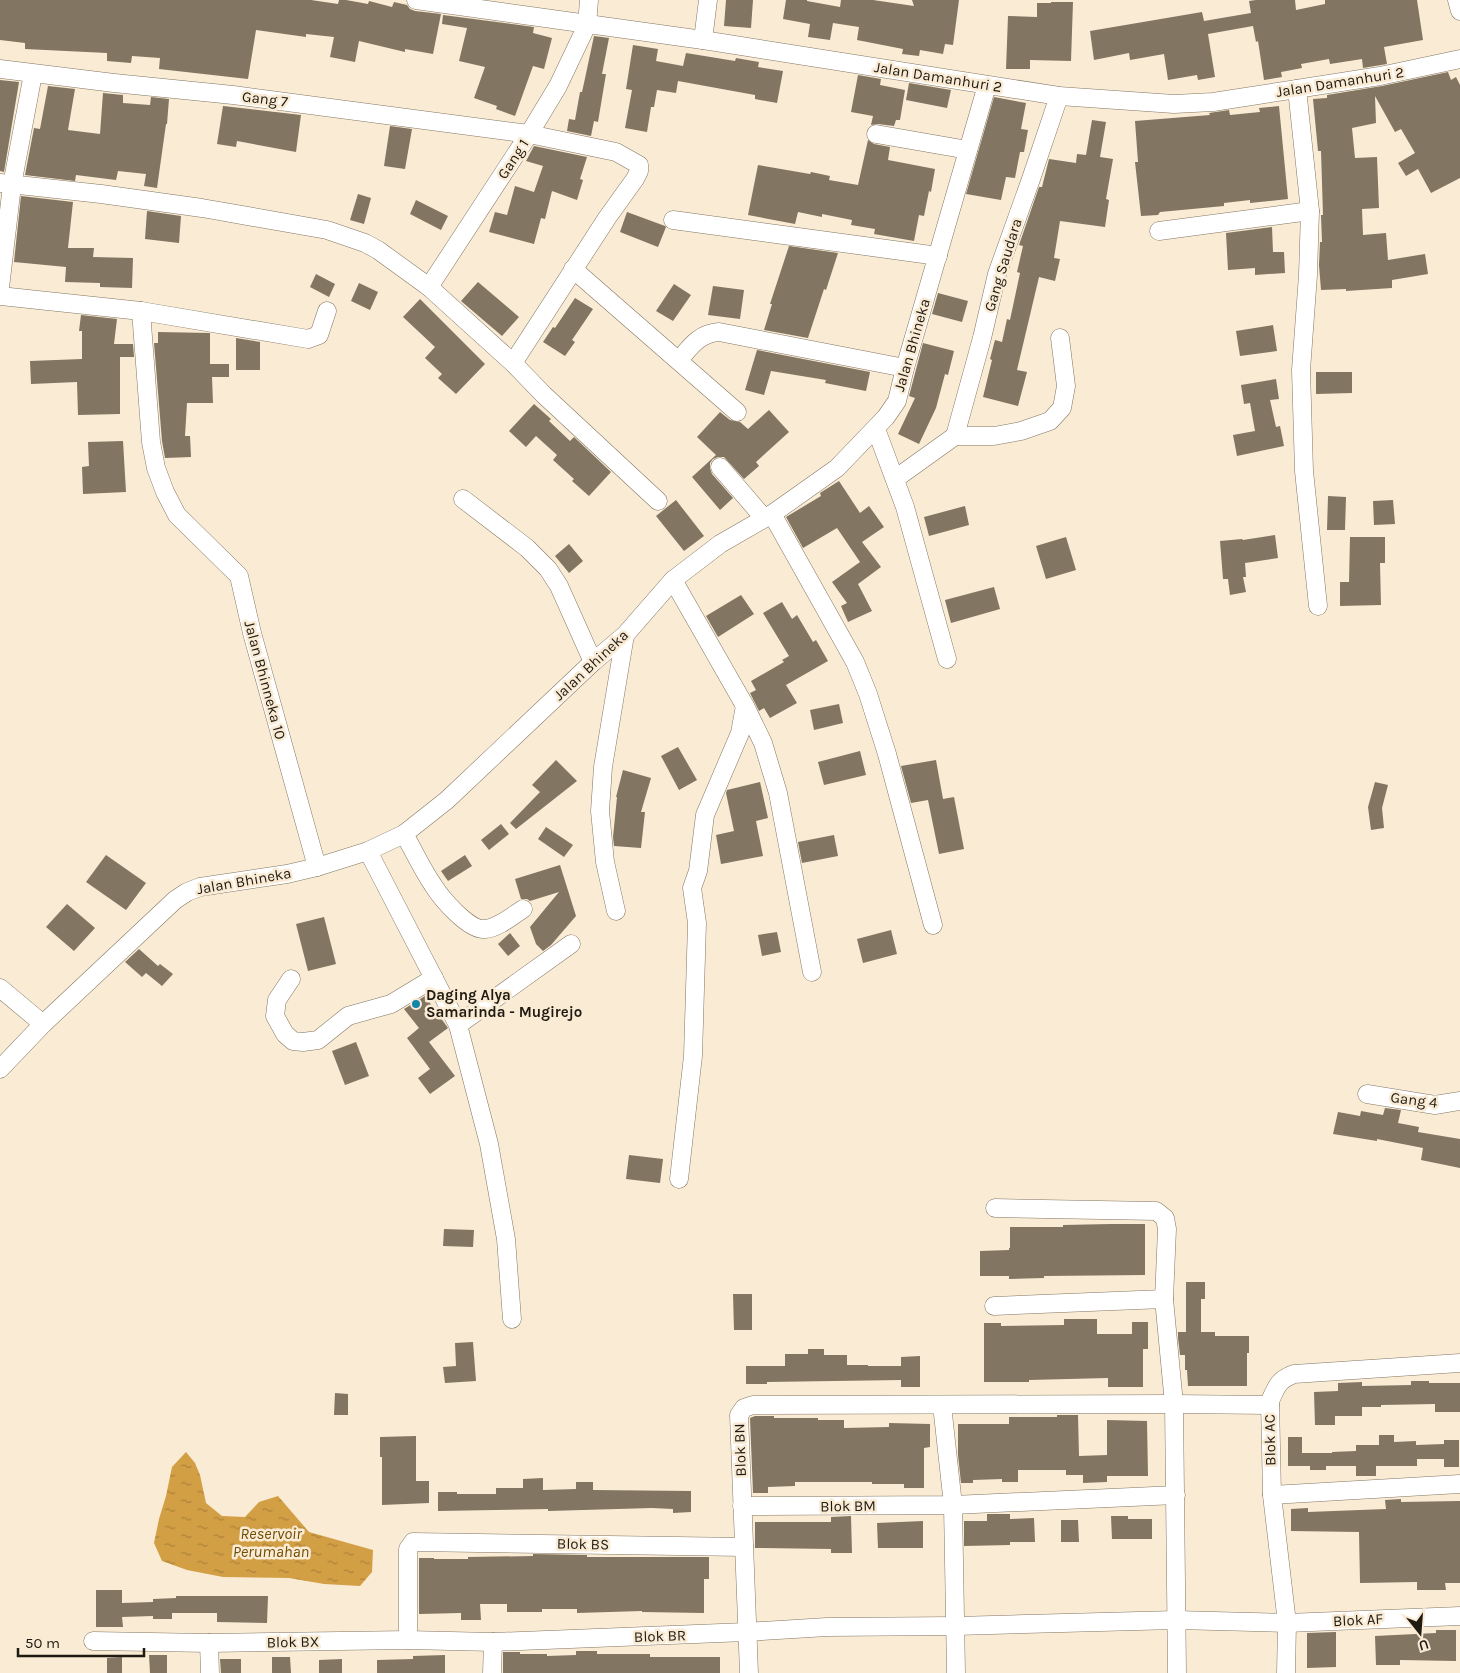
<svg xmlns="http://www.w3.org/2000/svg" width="1460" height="1673" viewBox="0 0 1460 1673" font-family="Karla,sans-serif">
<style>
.water{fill:url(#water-ripples)}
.building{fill:#827561}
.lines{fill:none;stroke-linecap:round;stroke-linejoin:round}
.minor-casing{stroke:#837662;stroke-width:19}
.minor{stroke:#fff;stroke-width:18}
.poi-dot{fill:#1685ac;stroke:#faebd5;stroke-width:2}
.labels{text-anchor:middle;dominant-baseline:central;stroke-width:5;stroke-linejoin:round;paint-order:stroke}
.street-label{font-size:15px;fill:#1f1a12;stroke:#faebd5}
.poi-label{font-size:15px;font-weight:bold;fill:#1f1a12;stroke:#faebd5;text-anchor:start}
.water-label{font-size:16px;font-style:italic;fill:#704d04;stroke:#faebd5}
</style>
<defs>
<pattern id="water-ripples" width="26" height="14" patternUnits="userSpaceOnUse" patternTransform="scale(1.25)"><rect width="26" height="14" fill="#d39f45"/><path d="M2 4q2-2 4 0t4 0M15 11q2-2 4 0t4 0" fill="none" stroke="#ab8138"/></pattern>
</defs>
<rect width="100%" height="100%" fill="#faebd5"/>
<!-- water -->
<path class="water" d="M186,1452L195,1463L200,1475L206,1503L222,1516L245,1517L259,1502L278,1496L309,1532L373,1550L372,1572L360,1586L324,1584L289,1578L223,1577L187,1570L162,1561L154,1543L159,1519L166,1496L172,1467Z"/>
<!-- building -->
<g class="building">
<path d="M0,0H311L338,4L339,0H346L368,4L369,1L392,7L394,2L407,5L410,9L415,11L441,14L433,54L405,49V52L359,41L355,62L330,57L334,37L306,34V37L256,30L248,79L159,69L160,58L132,56L131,63L107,61V53L25,49V43L0,40Z"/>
<path d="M726,0H753L751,28L724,26Z"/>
<path d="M786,0H807V1L840,7L841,0H873L914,6L912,0H959L953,45L945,44L943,54L920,50L919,56L902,54L903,49L857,40L859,27L833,23L830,40L808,37L810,24L783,19Z"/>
<path d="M1256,0H1295L1296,10L1325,4V0H1417L1423,40L1384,47L1387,64L1363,68L1362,59L1330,64L1329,59L1301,64L1302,68L1281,72L1282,77L1264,80L1258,41L1256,42L1253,26L1208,34L1215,77L1198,80L1197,75L1168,80L1164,54L1130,60L1129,53L1094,60L1090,31L1202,12L1204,21L1251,13L1249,1Z"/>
<path d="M1051,2H1073L1071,61L1030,60V69H1006L1008,16L1037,17V3H1051Z"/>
<path d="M443,15L534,27L533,33L552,38L544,69L533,66L515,116L496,109L497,106L474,98L485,67L459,61L467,28L442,24Z"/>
<path d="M594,36L609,38L602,74H606L598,122L594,121L591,136L567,131L569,119L575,120L580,92H582L584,83Z"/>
<path d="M633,45L658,49L656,61L683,66L686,53L735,61L736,58L759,62L758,67L783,71L777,103L755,99V95L678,81L676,93L657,90L654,107H651L647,132L625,128L632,90L626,89Z"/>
<path d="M1448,72L1451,80L1456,77L1460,85V178L1431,193L1418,169L1406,176L1398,163L1415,153L1401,129L1395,132L1375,96L1376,123L1352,128L1355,158L1377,157L1379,208L1362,209L1363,235L1386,233L1388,260L1425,254L1428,274L1392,280V288L1346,291V289L1321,290L1319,265L1320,242H1322L1321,215H1323L1321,151H1318L1313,99L1327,98V95L1382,86Z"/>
<path d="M858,75L881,79L880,85L905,90L900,120H896L894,126L878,124L871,125L873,116L851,112Z"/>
<path d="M0,80L19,82L4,172L0,171Z"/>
<path d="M909,83L951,90L947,108L906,100Z"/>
<path d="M48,86L75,89L68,130L100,134L103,93L123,95V103L150,105L151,97L169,99L167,124H166L157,188L144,186L146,174L118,171L116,180L76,175L75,181L25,175L34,128L40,129Z"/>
<path d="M994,97L1026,103L1021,129L1028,130L1024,152H1020L1015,178L1006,177L1001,200L966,194Z"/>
<path d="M223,106L301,115L296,152L237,141L236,147L217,144Z"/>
<path d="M1279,106L1288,199L1250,203V200L1224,203V206L1160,212L1158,215L1141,216L1135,162H1138L1135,121L1210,115L1209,113L1229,110L1230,115L1260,112L1259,108Z"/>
<path d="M1092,120L1106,122L1100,157L1113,159L1106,199L1109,200L1105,227L1060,221L1054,258L1060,259L1055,281L1039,277L1017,370L1027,372L1018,406L983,397L992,360L990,359L995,340L1002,342L1007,319L1010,320L1020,273L1017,272L1023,246L1019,245L1039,187H1042L1049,159L1076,163L1077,154L1086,155Z"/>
<path d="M390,126L412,129L405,169L384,166Z"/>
<path d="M868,140L874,144L890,147L888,160L935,169L931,192L929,191L924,216L919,215L914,241L874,234L875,229L851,225L852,220L822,214V217L798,212L795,224L748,215L758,165L810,174L811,172L830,176L829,180L858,185Z"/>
<path d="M534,146L587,157L580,179L583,180L577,200L552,191L545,219L541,218L534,244L489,232L495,212L507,215L515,186L534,192L543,166L526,161Z"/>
<path d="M358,194L371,198L364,224L350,220Z"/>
<path d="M21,196L73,202L68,248H94L93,257L133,258L132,288L100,287V283L65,282L66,267L14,262Z"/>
<path d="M416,200L448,216L441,230L410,214Z"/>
<path d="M147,211L181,216L179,243L145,239Z"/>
<path d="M627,212L665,226L666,227L658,247L620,232Z"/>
<path d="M1272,227L1273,252H1284L1285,273L1255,275V268L1228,270L1226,233Z"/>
<path d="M789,246L838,253L826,290L824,289L808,338L764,330L772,304H770Z"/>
<path d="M316,274L335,284L329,297L310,287Z"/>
<path d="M478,282L519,317L502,336L461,301Z"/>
<path d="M359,283L378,292L370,310L351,301Z"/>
<path d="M674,284L691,295L673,321L656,311Z"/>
<path d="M713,286L744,290L740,319L708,315Z"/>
<path d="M938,293L968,301L962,322L932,314Z"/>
<path d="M575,298L593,309L572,340L575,342L565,356L543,342L553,327L555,328Z"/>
<path d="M420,299L485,364L456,394L438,378L442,374L425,358L435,347L403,317Z"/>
<path d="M81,315L117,319L114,344H133L134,357H120V414L78,415L77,382L31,384L30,361L82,359V331H79Z"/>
<path d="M1273,325L1277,351L1240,356L1236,331Z"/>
<path d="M158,332L210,333V364H229V377H212L213,403H187L185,436H190L191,457L165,458L162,441L154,343H158Z"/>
<path d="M236,338L260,342V370H236Z"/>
<path d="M923,343L954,351L948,375L945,374L936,408L919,444L898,434L915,398L909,396Z"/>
<path d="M757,350L870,372L866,391L825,383L826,380L771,371L764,395L745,390Z"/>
<path d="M1316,372H1352V393L1316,394Z"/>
<path d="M1276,379L1279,399L1270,400L1276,427L1280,426L1284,446L1237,456L1233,435L1255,431L1250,403L1244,404L1241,385Z"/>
<path d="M534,404L551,419L549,421L570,441L574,437L611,472L589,496L572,481L574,479L553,460L557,455L536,436L526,447L509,431Z"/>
<path d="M769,410L789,432L756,462L759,466L744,479L724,457H718L713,459L710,463V468L712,474L733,498L720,510L692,477L716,455L697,437L720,412L730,420L740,422L748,429Z"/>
<path d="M123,441L126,492L83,494L82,467L89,466L88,442Z"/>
<path d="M839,481L860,513L869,506L884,527L862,542L881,567L858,584L872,611L848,622L841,606L847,603L832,582L860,562L837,528L803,548L786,517L821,496L820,493Z"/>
<path d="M1328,496L1346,497L1345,530H1327Z"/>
<path d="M676,500L704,536L684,551L656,516Z"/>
<path d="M1393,500L1395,524L1374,525L1373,501Z"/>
<path d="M965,506L969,525L929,536L924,517Z"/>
<path d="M1275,535L1278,558L1245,563L1246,577H1243L1246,592L1230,595L1228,579H1223L1220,541L1242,539L1243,540Z"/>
<path d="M1066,537L1076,570L1046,579L1036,546Z"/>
<path d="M1350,537H1385V563H1380L1381,605L1340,606V582H1349Z"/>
<path d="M569,544L583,561L569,573L555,556Z"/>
<path d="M994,587L1000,609L951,623L945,600Z"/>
<path d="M741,595L754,614L718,637L706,616Z"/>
<path d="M782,602L792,619L797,615L813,642L816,640L828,661L786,685L797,703L770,718L764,708L759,711L750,693L756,690L751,681L784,662L782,660L789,656L763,613Z"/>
<path d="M839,704L843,723L814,730L810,710Z"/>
<path d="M678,747L697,780L679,790L661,756Z"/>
<path d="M860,751L866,775L824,785L818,762Z"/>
<path d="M556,760L577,781L516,829L510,823L540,792L532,785Z"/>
<path d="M936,760L943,799L954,797L964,849L939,854L928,800L911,803L901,766Z"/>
<path d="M623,770L651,778L641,812H645L641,848L614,846L613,837L617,797H616Z"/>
<path d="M760,782L768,818L756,821L763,856L721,864L716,835L734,831L726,793L727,790Z"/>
<path d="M1375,782L1388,785L1382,808L1384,828L1371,830L1368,807Z"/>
<path d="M501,824L509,834L489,850L481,840Z"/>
<path d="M546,827L573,845L564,857L538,839Z"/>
<path d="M834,835L838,856L802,863L798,842Z"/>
<path d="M106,855L146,883L126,910L86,882Z"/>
<path d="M465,855L472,866L448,881L441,871Z"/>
<path d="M560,865L576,916L551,945L543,951L536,944L530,927L559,892L530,901L527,899H521L515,879Z"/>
<path d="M67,904L95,928L74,951L46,927Z"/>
<path d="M324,917L336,964L308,971L296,924Z"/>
<path d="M891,930L897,954L863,963L857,939Z"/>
<path d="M777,932L781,952L762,956L758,935Z"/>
<path d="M510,933L520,946L508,956L498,944Z"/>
<path d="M139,949L158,966L160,964L173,974L162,986L146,973L142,977L125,962Z"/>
<path d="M425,996L448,1028L429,1042L455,1076L430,1094L418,1078L430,1069L407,1038L419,1028L404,1009Z"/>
<path d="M356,1042L369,1076L345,1085L332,1051Z"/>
<path d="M1385,1108L1401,1110L1398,1123L1419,1127L1418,1132L1460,1139V1168L1421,1160L1423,1148L1377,1139V1141L1333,1134L1338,1112L1360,1116L1361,1111L1383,1115Z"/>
<path d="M629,1155L663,1159L660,1183L626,1179Z"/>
<path d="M1111,1224H1145V1275L1044,1276V1278L1009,1279V1276H980V1251L1009,1250V1248H1010V1227H1063V1225Z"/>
<path d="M444,1229L474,1230L473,1247L443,1246Z"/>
<path d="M1186,1282H1205V1299H1201V1332H1215V1336H1249V1353H1247V1386H1188L1187,1370H1185V1355H1180L1178,1338V1332H1186Z"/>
<path d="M733,1294H752V1330H734Z"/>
<path d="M1064,1319H1097V1334H1132V1322H1148V1349H1143V1387H1108V1378L1029,1380V1382H984V1323H1001V1326L1064,1325Z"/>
<path d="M473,1342L476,1381L445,1383L443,1367L456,1366L455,1343Z"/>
<path d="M808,1349H824V1355H847V1365H868V1366H901V1357L920,1356V1387H901V1380L767,1382V1384H746V1366H785V1354H808Z"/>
<path d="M1411,1381H1429V1383H1460V1412H1435V1404L1381,1405V1407H1362V1416H1335V1425H1315L1314,1392L1338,1391V1383L1362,1382V1386L1411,1385Z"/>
<path d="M335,1393L348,1394V1415H334Z"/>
<path d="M1057,1415H1078L1079,1456L1107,1455V1420L1147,1421L1148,1476H1107V1482L1083,1483V1475H1066V1470H1018V1482H1002V1479L973,1480V1483H961L958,1455V1424H1009V1417H1057Z"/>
<path d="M755,1416H774V1418H818V1420H844V1428L889,1427V1423L930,1424V1447L924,1448V1488H904V1484H872V1482H795V1486L768,1487V1493H753L750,1418Z"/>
<path d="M1379,1435H1394V1442L1416,1441V1445L1444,1444V1440H1459V1467H1444V1459H1417V1466H1376V1476H1356V1466H1326V1470H1310V1466H1288V1437H1302V1453H1332V1452L1356,1451V1445H1379Z"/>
<path d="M416,1436V1481H429V1503L382,1505V1457H380V1437Z"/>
<path d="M543,1478V1490L576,1489V1482H593V1490L691,1491V1512L673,1513V1509L652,1508L548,1511V1509L438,1511V1492H457V1494H496V1488H523V1479Z"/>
<path d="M1401,1499V1502L1460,1501V1583H1445L1446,1590H1417V1582L1360,1583L1359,1532L1291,1531V1509L1308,1508V1512L1386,1509L1385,1500Z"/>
<path d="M987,1514H1010V1519L1034,1518L1035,1542H1010V1545L964,1546V1521H987Z"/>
<path d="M851,1516L852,1553H831V1549L755,1548V1522H831V1517Z"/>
<path d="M1111,1516H1128V1519H1152V1539H1112Z"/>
<path d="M1061,1520H1078L1079,1542H1061Z"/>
<path d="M923,1521V1548H878L877,1523Z"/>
<path d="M533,1554L587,1555V1557H709V1579H704V1613L642,1612V1611L577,1613V1609H542V1612H507V1604H480L481,1620H461V1613L419,1614V1558H434V1559H468V1557L533,1556Z"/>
<path d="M96,1590H122V1603L153,1602V1599L176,1598V1596H268L267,1623L217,1622V1613H172V1619H153V1616L122,1617L123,1627H96Z"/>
<path d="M1436,1630H1456V1661L1400,1660V1665H1376L1375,1636L1436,1633Z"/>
<path d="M1336,1632V1667L1307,1668V1633Z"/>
<path d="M576,1651H597V1654H650V1657H720V1673H503V1652H520V1654H547V1656L576,1655Z"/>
<path d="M149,1655H167V1673H150Z"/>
<path d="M445,1655V1673H377V1660L413,1659V1656Z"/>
<path d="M122,1657V1673H107V1658Z"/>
<path d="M272,1657H290L291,1673H272Z"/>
<path d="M220,1659H241V1673H221Z"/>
<path d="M342,1659V1673H319V1660Z"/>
</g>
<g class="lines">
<defs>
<g id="minor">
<path d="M416,0L703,40L1059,96L1174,104L1213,102L1380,76L1460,59"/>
<path d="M1457,0L1460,11"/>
<path d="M703,40L708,0"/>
<path d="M0,69L114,83L233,95L529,134L616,152L639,165V171L635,179L607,218L513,363"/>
<path d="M1297,89L1310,211L1308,275L1301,370L1304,471L1318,606"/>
<path d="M876,134L968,150"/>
<path d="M0,183L101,194L202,208L327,230L365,243L378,250L429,287L513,363L544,395L658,501"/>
<path d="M673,220L938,256"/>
<path d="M1159,231L1310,211"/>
<path d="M573,269L737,412"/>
<path d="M429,287L529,134L558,86L587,25L589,0"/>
<path d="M0,288L12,185L33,74"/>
<path d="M0,296L141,311L308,339L319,335L327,311"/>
<path d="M141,311L151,442L156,468L165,492L177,515L239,576L252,633L317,867"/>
<path d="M679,360C691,346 700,333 719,332L905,368"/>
<path d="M876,429L905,507L947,659"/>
<path d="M955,436L982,338L997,274L1031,179L1059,96"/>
<path d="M720,467L764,518"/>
<path d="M895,479L955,436H994L1021,431L1050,421L1062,408L1066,386L1060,338"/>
<path d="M463,499L527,548L548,569L559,586L593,662"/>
<path d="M772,514L855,662L868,694L887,754L933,925"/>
<path d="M673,580L745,706L763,743L778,793L812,972"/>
<path d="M404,834C414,851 422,869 433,885C441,898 469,931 485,929C498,928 512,916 523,909"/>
<path d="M368,851L458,1025L489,1144L506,1239L512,1319"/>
<path d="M616,911L605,862L600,811L603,767L625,635"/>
<path d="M291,979L277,1000L275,1016L285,1034L293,1041L303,1042L318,1040L348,1016L391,1004L434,978"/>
<path d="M0,988L43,1024"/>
<path d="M458,1025L571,944"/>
<path d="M0,1069L43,1024L175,900L187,892L200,887L287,874L317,867L368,851L404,834L447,800L593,662L625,635L673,580L720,544L772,514L837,468L886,417L897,401L905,368L987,85"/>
<path d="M1367,1094L1435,1105L1460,1101"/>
<path d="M679,1179L693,1056L697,923L692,888L698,871L705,815L740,733L745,706"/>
<path d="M995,1208L1156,1211L1165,1218L1167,1229L1164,1299L1174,1404L1177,1673"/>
<path d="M994,1306L1164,1299"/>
<path d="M942,1405L953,1505L956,1673"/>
<path d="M1272,1495L1460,1484"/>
<path d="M742,1506L953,1505L1176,1495"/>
<path d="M408,1640V1549L413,1542L744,1547"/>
<path d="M93,1641L209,1643L408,1640L493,1642L746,1632L827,1627L956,1626L1176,1620L1287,1623L1460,1616"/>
<path d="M209,1643L210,1673"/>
<path d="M492,1673L493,1642"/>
<path d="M749,1673L739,1415L744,1408L753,1405L1174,1404L1270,1405"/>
<path d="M1286,1673L1287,1623L1272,1495L1270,1401C1277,1386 1278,1380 1294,1374L1460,1363"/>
</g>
</defs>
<!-- minor casing -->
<use href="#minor" class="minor-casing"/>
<!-- minor -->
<use href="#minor" class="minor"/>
</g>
<!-- markers -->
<circle class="poi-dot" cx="416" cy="1004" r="5"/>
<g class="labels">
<!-- street labels -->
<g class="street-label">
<text transform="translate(938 77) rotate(9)">Jalan Damanhuri 2</text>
<text transform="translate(1340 82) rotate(-9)">Jalan Damanhuri 2</text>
<text transform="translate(265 99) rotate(7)">Gang 7</text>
<text transform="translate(513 159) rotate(-57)">Gang 1</text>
<text transform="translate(1003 265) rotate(-73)">Gang Saudara</text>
<text transform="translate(912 345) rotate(-74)">Jalan Bhineka</text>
<text transform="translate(591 665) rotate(-43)">Jalan Bhineka</text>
<text transform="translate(265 680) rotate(75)">Jalan Bhinneka 10</text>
<text transform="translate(244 881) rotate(-10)">Jalan Bhineka</text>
<text transform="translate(1414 1100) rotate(7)">Gang 4</text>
<text transform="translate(1270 1440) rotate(-91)">Blok AC</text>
<text transform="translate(740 1450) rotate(-92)">Blok BN</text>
<text transform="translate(848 1506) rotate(-1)">Blok BM</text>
<text transform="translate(583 1544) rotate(1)">Blok BS</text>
<text transform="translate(1358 1620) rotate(-3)">Blok AF</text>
<text transform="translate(660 1636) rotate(-2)">Blok BR</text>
<text transform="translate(293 1642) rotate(-1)">Blok BX</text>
</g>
<!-- poi labels -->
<g class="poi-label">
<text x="426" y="995">Daging Alya<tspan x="426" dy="17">Samarinda - Mugirejo</tspan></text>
</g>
<!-- water labels -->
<g class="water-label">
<text x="271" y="1533">Reservoir<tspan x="271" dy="18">Perumahan</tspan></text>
</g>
</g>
<!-- north arrow -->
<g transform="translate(1420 1633) rotate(163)" stroke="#faebd5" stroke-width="4" paint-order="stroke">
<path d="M0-4L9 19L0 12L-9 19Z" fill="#1f1a12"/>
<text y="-8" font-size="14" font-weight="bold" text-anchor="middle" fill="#1f1a12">U</text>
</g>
<!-- scale -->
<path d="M18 1648v8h126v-8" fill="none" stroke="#1f1a12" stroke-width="2.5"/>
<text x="25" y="1648" font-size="15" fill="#1f1a12" stroke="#faebd5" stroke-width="4" paint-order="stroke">50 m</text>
</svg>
